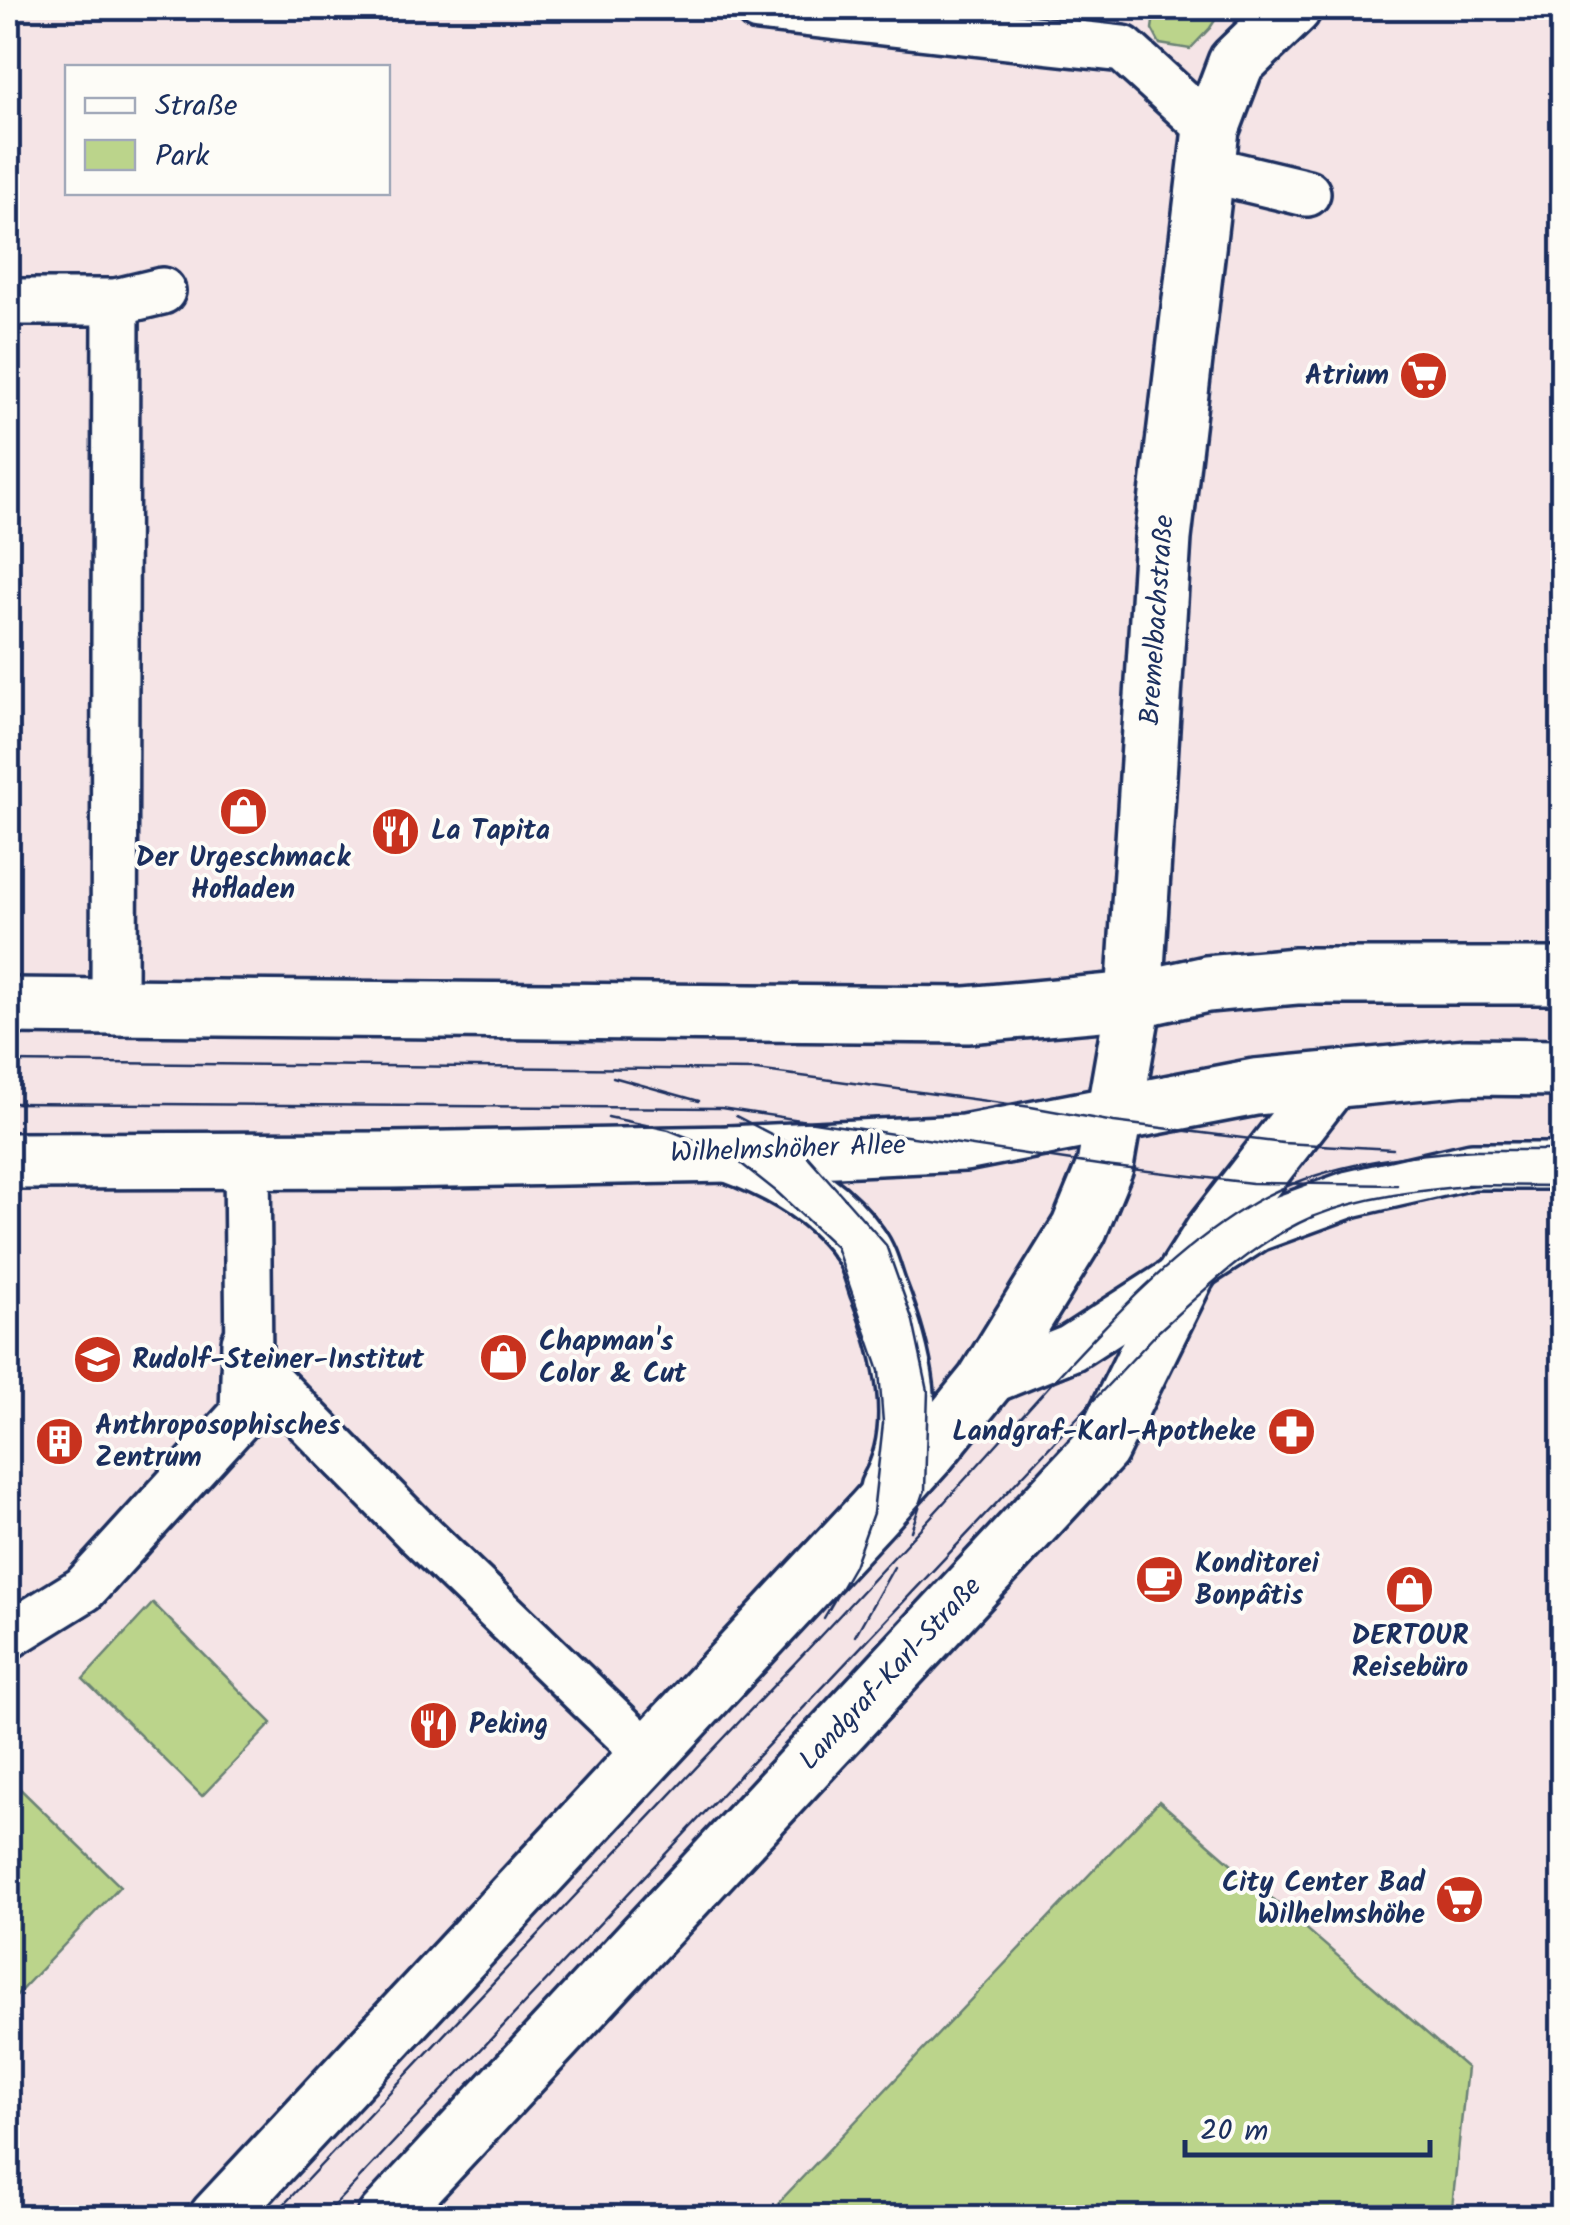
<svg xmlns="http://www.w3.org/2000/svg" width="1570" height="2225" viewBox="0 0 1570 2225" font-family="Kalam,sans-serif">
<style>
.green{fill:#bbd48b;stroke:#6b8274;stroke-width:2.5}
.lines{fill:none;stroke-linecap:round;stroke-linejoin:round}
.service-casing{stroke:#1b2f5e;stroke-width:52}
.tertiary-casing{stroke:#1b2f5e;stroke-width:62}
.secondary-casing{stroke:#1b2f5e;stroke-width:62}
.service{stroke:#fdfcf7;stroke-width:45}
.tertiary{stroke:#fdfcf7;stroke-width:55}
.secondary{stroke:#fdfcf7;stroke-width:55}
.tram{stroke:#1b2f5e;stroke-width:2.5}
.labels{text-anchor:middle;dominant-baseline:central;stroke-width:8;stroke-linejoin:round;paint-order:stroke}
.poi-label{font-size:28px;font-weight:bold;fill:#1b2f5e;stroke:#fdfcf7;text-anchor:start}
.street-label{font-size:28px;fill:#1b2f5e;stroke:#fdfcf7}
</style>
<rect width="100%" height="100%" fill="#f5e4e6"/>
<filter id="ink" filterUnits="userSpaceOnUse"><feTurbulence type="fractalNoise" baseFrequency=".01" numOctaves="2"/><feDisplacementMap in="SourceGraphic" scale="20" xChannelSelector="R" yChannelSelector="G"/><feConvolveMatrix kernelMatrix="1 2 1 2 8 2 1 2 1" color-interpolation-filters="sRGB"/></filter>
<g filter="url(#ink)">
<!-- green -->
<g class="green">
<path d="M1155,8H1223L1210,28L1190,49L1160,44L1152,29Z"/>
<path d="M153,1603L272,1723L202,1796L83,1679Z"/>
<path d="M8,1777L120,1886L8,2004Z"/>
<path d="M1159,1801L1467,2068L1451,2217L1251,2218L1217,2212L1215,2218L765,2217Z"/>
</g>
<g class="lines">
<defs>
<g id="service">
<path d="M758,8L1123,49L1211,129"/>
<path d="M1207,169L1307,193"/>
<path d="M8,302H116L162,291"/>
<path d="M114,1006L116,302"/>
<path d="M247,1161L249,1361L415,1530L648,1754"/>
<path d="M984,1383L1071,1348L1257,1228L1350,1194L1472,1166H1562"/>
<path d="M8,1636L84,1589L243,1414L245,1342"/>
</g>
<g id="tertiary">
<path d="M729,1154C778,1172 830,1201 860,1245C869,1257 873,1274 878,1288C902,1349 924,1427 888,1489"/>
<path d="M217,2218L873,1513L928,1452L984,1383L1079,1229L1105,1166L1134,1000"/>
<path d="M385,2218L1101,1448L1186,1275L1214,1231L1330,1082"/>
</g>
<g id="secondary">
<path d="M1134,1000L1163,538L1211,129L1236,63L1293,8"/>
<path d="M8,1006L967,1015L1134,1000L1207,984L1296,976H1562"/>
<path d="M8,1161L392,1160L729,1154L964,1143L1255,1087L1466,1067L1562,1068"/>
</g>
</defs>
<!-- service casing -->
<use href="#service" class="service-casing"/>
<!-- tertiary casing -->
<use href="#tertiary" class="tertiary-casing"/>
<!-- secondary casing -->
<use href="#secondary" class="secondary-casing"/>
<!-- service -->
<use href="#service" class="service"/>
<!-- tertiary -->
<use href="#tertiary" class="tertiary"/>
<!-- secondary -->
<use href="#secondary" class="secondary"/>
<!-- tram -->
<g class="tram">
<path d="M8,1062L757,1070L1031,1107L1114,1122L1283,1143L1393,1149"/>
<path d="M613,1077L699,1101"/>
<path d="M8,1103L721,1108L1105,1166L1252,1183L1397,1185"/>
<path d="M736,1116L802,1150L886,1245L913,1321L928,1391L925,1490L911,1531"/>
<path d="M608,1117L669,1130L729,1154L777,1192L836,1247L879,1371L883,1423L873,1513L854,1566L824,1618"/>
<path d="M1463,1150H1562"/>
<path d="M1467,1185L1562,1186"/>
<path d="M855,1636L894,1567"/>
<path d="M271,2218C483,1993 696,1770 906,1544C955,1491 1002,1438 1050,1385C1110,1320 1169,1255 1245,1208C1313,1165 1397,1155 1475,1150"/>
<path d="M322,2218L1159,1331C1205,1289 1254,1242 1312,1217C1365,1196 1422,1190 1477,1185"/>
</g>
</g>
</g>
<!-- icons -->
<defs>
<symbol id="supermarket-disc" viewBox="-11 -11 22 22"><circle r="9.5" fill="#c8321e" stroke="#fdfcf7"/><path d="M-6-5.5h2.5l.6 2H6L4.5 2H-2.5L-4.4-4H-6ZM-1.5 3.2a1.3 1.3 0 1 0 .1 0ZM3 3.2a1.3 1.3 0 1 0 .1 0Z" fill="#fff"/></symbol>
<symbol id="shop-disc" viewBox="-11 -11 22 22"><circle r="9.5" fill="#c8321e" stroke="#fdfcf7"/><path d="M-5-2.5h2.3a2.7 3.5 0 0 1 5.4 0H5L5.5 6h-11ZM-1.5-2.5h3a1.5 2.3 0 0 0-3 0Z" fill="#fff"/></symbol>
<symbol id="restaurant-disc" viewBox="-11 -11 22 22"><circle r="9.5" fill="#c8321e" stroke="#fdfcf7"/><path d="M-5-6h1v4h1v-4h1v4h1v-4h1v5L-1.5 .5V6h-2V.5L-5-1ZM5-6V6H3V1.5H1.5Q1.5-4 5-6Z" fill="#fff"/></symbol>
<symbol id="school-disc" viewBox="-11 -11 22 22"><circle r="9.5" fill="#c8321e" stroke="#fdfcf7"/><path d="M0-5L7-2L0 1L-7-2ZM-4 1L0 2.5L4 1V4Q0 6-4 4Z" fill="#fff"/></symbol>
<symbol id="pharmacy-disc" viewBox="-11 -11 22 22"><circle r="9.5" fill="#c8321e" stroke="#fdfcf7"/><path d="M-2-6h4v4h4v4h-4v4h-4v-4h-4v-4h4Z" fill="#fff"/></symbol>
<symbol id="building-disc" viewBox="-11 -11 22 22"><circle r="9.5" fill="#c8321e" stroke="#fdfcf7"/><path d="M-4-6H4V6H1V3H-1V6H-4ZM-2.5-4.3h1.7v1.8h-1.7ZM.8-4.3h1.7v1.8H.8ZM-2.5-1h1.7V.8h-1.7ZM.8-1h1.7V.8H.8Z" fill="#fff"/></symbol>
<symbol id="cafe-disc" viewBox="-11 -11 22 22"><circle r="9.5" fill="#c8321e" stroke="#fdfcf7"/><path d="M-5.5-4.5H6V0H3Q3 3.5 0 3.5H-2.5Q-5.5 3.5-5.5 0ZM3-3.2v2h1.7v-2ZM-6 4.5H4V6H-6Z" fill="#fff"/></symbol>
</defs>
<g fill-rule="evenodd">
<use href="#supermarket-disc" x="1396" y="348" width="55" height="55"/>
<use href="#shop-disc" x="216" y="784" width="55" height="55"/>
<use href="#restaurant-disc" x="368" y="804" width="55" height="55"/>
<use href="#shop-disc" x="476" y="1330" width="55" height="55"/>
<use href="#school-disc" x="70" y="1332" width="55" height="55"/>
<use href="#pharmacy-disc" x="1264" y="1404" width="55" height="55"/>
<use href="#building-disc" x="32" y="1414" width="55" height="55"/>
<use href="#cafe-disc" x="1132" y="1552" width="55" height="55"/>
<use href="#shop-disc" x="1382" y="1562" width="55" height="55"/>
<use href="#restaurant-disc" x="406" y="1698" width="55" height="55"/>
<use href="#supermarket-disc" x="1432" y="1872" width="55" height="55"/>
</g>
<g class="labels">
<!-- poi labels -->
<g class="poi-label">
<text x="1389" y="376" text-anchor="end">Atrium</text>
<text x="431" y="831">La Tapita</text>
<text x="243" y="858" text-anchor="middle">Der Urgeschmack<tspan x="243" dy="32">Hofladen</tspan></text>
<text x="539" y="1342">Chapman's<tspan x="539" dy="32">Color &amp; Cut</tspan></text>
<text x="132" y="1360">Rudolf-Steiner-Institut</text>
<text x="95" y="1426">Anthroposophisches<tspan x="95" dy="32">Zentrum</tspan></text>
<text x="1256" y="1432" text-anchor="end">Landgraf-Karl-Apotheke</text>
<text x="1195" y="1564">Konditorei<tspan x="1195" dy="32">Bonpâtis</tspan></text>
<text x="1410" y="1636" text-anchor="middle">DERTOUR<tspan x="1410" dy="32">Reisebüro</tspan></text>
<text x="469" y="1725">Peking</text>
<text x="1425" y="1883" text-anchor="end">City Center Bad<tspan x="1425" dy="32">Wilhelmshöhe</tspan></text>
</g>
<!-- street labels -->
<g class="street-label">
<text transform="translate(1158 620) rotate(-86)">Bremelbachstraße</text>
<text transform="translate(788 1150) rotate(-2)">Wilhelmshöher Allee</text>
<text transform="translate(891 1674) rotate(-47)">Landgraf-Karl-Straße</text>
</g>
</g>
<!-- margin -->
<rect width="1570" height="2225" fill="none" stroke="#fdfcf7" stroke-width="40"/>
<rect x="20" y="20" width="1530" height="2185" fill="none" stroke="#1b2f5e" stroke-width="4" filter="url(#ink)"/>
<!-- legend -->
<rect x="65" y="65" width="325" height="130" fill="#fdfcf7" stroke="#a3aaba" stroke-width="2.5"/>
<rect x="85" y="98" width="50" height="15" fill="#fdfcf7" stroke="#a3aaba" stroke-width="2.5"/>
<text x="155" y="115" font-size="30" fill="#1b2f5e">Straße</text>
<rect x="85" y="140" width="50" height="30" fill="#bbd48b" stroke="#a3aaba" stroke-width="2.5"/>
<text x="155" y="165" font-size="30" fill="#1b2f5e">Park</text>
<!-- scale -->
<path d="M1185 2140v15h245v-15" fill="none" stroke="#1b2f5e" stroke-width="5"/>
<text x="1200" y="2140" font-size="30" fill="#1b2f5e" stroke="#fdfcf7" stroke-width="8" paint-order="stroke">20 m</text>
</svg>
